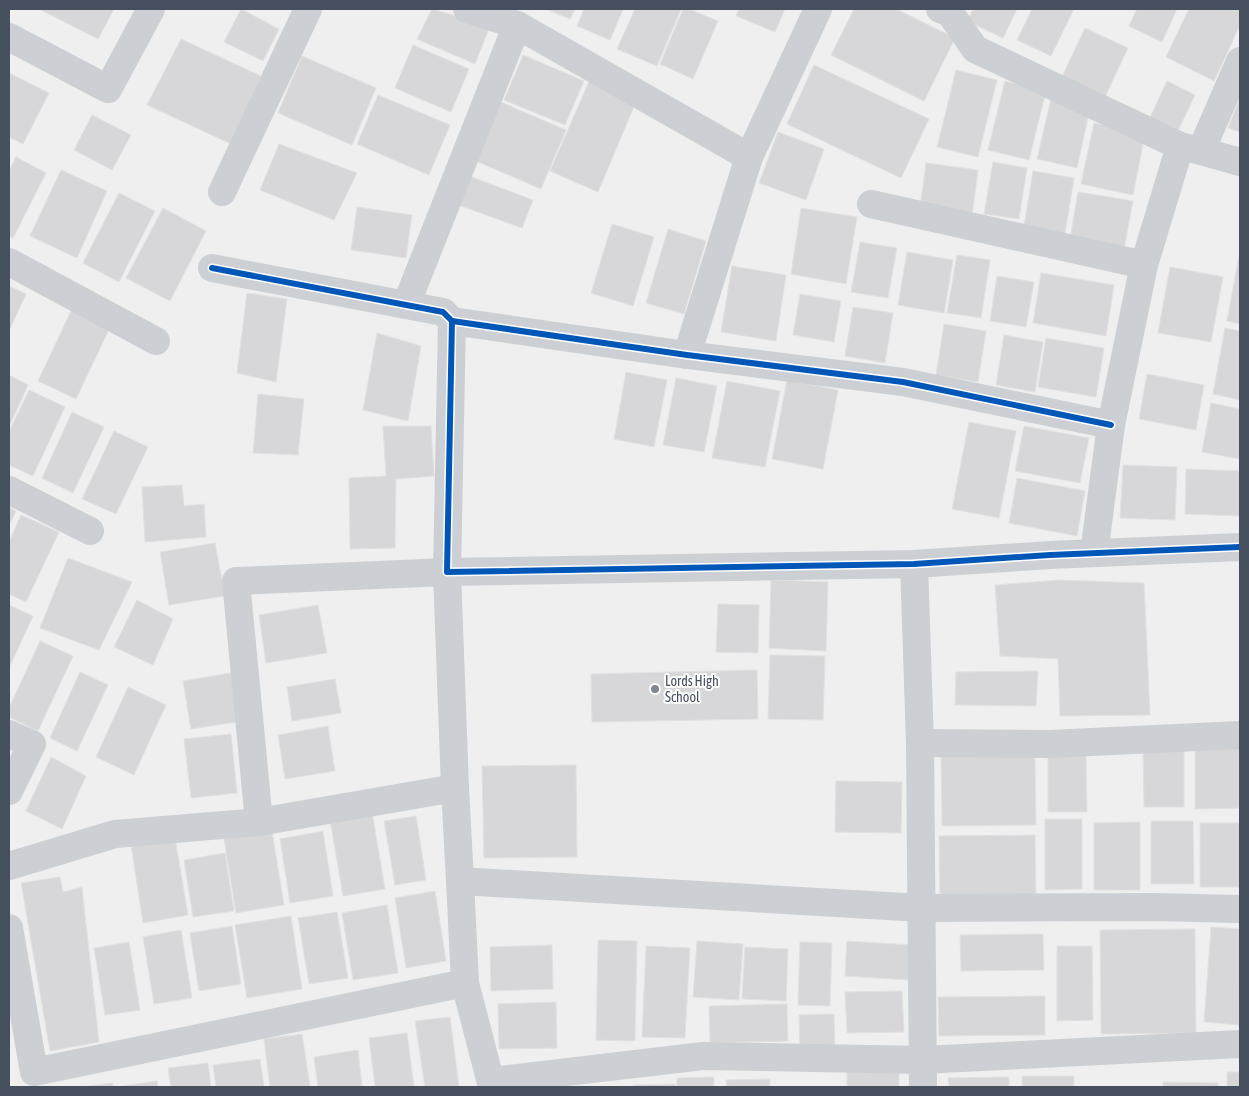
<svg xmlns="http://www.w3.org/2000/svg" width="1249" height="1096" viewBox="0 0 1249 1096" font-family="'Asap Condensed',sans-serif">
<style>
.building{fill:#d7d7d9;stroke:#e1e1e2}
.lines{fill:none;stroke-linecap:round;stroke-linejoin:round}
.minor{stroke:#cccfd3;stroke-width:28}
.cycleway-casing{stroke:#fff;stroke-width:9}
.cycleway{stroke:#0057b8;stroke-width:6}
.poi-dot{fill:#818790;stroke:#fff;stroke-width:2}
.labels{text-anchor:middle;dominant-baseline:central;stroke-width:4;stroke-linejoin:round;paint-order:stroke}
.poi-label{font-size:14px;fill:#454f5d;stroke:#fff;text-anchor:start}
</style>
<rect width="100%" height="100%" fill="#f0efef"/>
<!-- building -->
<g class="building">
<path d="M39,9H114L98,39Z"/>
<path d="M241,9L279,29L263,61L224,42Z"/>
<path d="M432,9L490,26L475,64L417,39Z"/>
<path d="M546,9H575L570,19Z"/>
<path d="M584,9H623L610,40L577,26Z"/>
<path d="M635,9H681L657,66L617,49Z"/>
<path d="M683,9H689L718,21L693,79L660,64Z"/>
<path d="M739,9H785L775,32L736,16Z"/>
<path d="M854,9H896L955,38L924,101L831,55Z"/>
<path d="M973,9H1017L1003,38L967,21Z"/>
<path d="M1032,9H1074L1051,56L1017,40Z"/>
<path d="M1137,9H1177L1162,42L1129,26Z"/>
<path d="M1189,9H1240V25L1214,81L1166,57Z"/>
<path d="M1085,28L1128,48L1102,103L1059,83Z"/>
<path d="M181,39L261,76L231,144L147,105Z"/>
<path d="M413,45L469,69L451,112L395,88Z"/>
<path d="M523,55L584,81L565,125L504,100Z"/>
<path d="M302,56L376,88L352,145L278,113Z"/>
<path d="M814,65L929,119L901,178L787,124Z"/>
<path d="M956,70L997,80L978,157L937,147Z"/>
<path d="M9,73L49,93L23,144L9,137Z"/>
<path d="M591,77L638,97L598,192L550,171Z"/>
<path d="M1005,81L1046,91L1029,160L988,150Z"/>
<path d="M1167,81L1195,95L1175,137L1147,124Z"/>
<path d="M378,95L450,125L429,175L357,144Z"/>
<path d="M1240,98V132L1228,128Z"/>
<path d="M494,99L566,130L541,189L469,158Z"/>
<path d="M1051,99L1090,108L1077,168L1037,159Z"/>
<path d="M92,115L131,135L112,170L74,150Z"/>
<path d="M1094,123L1145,134L1133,195L1081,184Z"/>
<path d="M778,132L824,149L806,200L759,183Z"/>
<path d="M279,144L357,173L334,220L260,190Z"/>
<path d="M16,157L46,173L13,238L9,236V171Z"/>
<path d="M993,162L1027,168L1019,219L984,214Z"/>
<path d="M926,163L978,170L972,216L920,208Z"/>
<path d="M61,170L107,191L77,258L30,236Z"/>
<path d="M1033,171L1074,178L1064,240L1023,233Z"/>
<path d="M464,174L533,200L522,228L453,203Z"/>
<path d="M1078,192L1133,201L1124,249L1070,239Z"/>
<path d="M119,193L155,211L119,282L83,263Z"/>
<path d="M357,207L412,215L406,258L351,250Z"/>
<path d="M163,208L206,231L170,301L126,278Z"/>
<path d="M801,208L857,217L846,284L791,274Z"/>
<path d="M612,224L654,237L633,306L591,293Z"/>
<path d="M668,229L706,241L684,314L646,303Z"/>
<path d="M860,242L897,248L888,298L851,292Z"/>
<path d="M1240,250V324L1227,321Z"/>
<path d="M907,252L953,260L944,313L898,305Z"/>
<path d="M957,255L990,260L981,318L947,313Z"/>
<path d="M732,266L786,275L776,341L721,332Z"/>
<path d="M1170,267L1223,277L1211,342L1158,333Z"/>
<path d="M1041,273L1114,285L1106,336L1033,323Z"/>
<path d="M997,276L1034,282L1026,327L990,321Z"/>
<path d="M9,286L26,294L9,331Z"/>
<path d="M247,293L287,299L276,382L237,373Z"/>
<path d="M800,294L841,301L834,342L793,335Z"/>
<path d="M73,307L111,325L76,399L38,381Z"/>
<path d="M853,307L893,313L885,363L845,356Z"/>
<path d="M944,324L986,331L978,382L936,375Z"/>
<path d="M1225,328L1240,331V400L1213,394Z"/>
<path d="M377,333L421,346L408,421L363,410Z"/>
<path d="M1004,335L1043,342L1035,392L996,385Z"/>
<path d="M1046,338L1104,348L1096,397L1038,387Z"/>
<path d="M626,372L667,380L654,447L614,439Z"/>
<path d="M1147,374L1204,385L1196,430L1139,419Z"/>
<path d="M9,375L28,385L9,427Z"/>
<path d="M676,378L717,386L704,452L663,445Z"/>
<path d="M787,380L838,390L823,469L772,459Z"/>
<path d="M727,381L780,391L765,467L712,458Z"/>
<path d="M29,390L65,407L33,476L9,465V432Z"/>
<path d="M258,394L304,399L298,455L253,453Z"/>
<path d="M1211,403L1240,409V459L1202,452Z"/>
<path d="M72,412L104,427L73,493L42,478Z"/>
<path d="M969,422L1016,431L999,518L952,509Z"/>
<path d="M383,426H431L434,476L396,479L395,548L350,549L349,478L386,476Z"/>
<path d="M1024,426L1089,438L1080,483L1015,471Z"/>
<path d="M114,431L148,447L116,514L82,499Z"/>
<path d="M1123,465L1177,467L1175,520L1120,518Z"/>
<path d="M1186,469L1240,471V516L1185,514Z"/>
<path d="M1017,478L1085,491L1077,536L1009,523Z"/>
<path d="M182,485L184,506L204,504L206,537L145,542L142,487Z"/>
<path d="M9,507L16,511L9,526Z"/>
<path d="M21,515L59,532L26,602L9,594V542Z"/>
<path d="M215,543L225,596L169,605L160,552Z"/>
<path d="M68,558L132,582L99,650L40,628Z"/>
<path d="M771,580L828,582L826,651L769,648Z"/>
<path d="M1060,580L1144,583L1150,715L1060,716L1058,659L1000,656L995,585Z"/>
<path d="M137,600L173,619L153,665L114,647Z"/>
<path d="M718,604L759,605L758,653L716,652Z"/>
<path d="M9,605L33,616L9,668Z"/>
<path d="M318,605L327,653L266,663L259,615Z"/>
<path d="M40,641L73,656L38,731L9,717V708Z"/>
<path d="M770,655L825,656L823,720L768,719Z"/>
<path d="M757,670L758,719L592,722L591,674Z"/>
<path d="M1038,671L1036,706L955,705L956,672Z"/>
<path d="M80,672L108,685L77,751L50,738Z"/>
<path d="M236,672L244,721L191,729L183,681Z"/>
<path d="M335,679L341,713L292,721L287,687Z"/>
<path d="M128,687L166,705L134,775L96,757Z"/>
<path d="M328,726L335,771L285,779L278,735Z"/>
<path d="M231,734L237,793L191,798L184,739Z"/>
<path d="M1184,743V807H1144L1143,744Z"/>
<path d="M1195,747H1239V808L1195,809Z"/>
<path d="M1086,753L1087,812H1048V754Z"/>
<path d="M1035,754L1036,825L942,826L941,755Z"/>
<path d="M51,757L86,776L62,829L26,811Z"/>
<path d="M576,765L577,857L484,858L482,766Z"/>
<path d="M836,781L902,782L901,833L835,832Z"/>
<path d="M372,812L385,889L343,896L330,819Z"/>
<path d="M416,816L426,880L395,885L384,821Z"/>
<path d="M1045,819H1082V889L1045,890Z"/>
<path d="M1151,821H1193L1194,884H1151Z"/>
<path d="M1140,822V890H1094V823Z"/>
<rect x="1200" y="823" width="40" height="64"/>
<path d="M272,831L284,905L236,913L224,839Z"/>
<path d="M323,831L333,896L290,903L280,839Z"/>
<path d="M1035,835L1036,898L940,899L939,836Z"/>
<path d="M175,838L188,915L143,923L131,845Z"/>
<path d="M225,853L234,911L193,917L184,860Z"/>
<path d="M60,877L63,892L82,887L99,1042L50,1051L21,883Z"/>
<path d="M435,891L446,961L406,968L395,898Z"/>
<path d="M387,905L398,973L353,980L342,913Z"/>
<path d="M337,912L348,978L309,984L298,918Z"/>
<path d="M291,916L302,989L247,998L235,925Z"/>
<path d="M232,926L241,984L199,991L190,933Z"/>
<path d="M1211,927L1240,929L1239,1025L1204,1022Z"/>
<path d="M1195,929L1196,1033L1101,1034L1100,930Z"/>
<path d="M181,930L192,998L154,1004L143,937Z"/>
<path d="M1043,934L1044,970L961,971L960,935Z"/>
<path d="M598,940L637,941L635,1041L596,1040Z"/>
<path d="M697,941L743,944L739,1000L693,997Z"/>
<path d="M847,941L912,945L910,980L845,976Z"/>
<path d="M129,942L140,1010L105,1015L94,948Z"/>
<path d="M800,942L832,943L830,1006L798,1005Z"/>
<path d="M552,945L553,989L491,991L490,947Z"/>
<path d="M646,946L690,948L685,1038L642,1037Z"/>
<path d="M1057,946H1092L1093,1020L1057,1021Z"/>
<path d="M745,947L788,949L786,1001L742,999Z"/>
<path d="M902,991L904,1032L847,1033L845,992Z"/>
<path d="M1045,996V1035L939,1036L938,997Z"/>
<path d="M556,1002L557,1048L499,1049L498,1004Z"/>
<path d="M787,1004L788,1041L710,1043L709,1006Z"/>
<path d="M834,1014L835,1048L800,1049L799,1015Z"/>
<path d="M450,1017L459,1087H425L415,1021Z"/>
<path d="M407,1033L414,1087H375L369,1038Z"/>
<path d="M302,1034L310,1087H270L264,1039Z"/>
<path d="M358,1050L362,1087H318L314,1057Z"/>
<path d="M260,1059L264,1087H216L213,1065Z"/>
<path d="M208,1063L211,1087H171L168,1068Z"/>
<path d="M899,1071V1087H847V1072Z"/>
<rect x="1227" y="1072" width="13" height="15"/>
<rect x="1022" y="1076" width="52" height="11"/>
<path d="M714,1077V1087H677V1078Z"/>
<path d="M1009,1077V1087H949L948,1078Z"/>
<path d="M770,1079V1087H727L726,1080Z"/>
<path d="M157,1081L158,1087H123L122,1086Z"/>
<path d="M1163,1082L1218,1083V1087H1163Z"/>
<path d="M113,1083V1087H81Z"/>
<path d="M675,1084V1087H635V1085Z"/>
</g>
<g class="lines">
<!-- minor -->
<g class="minor">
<path d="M467,9L517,25L749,157"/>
<path d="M940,9L950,13L975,49L1180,146L1201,151L1240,61"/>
<path d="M9,37L108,89L151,9"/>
<path d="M1201,151L1240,162"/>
<path d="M222,192L308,9"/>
<path d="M871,204L1144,265"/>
<path d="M9,262L156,341"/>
<path d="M212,268L443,312L452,321L687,355L903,382L1111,425"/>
<path d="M406,305L517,25"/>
<path d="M452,321L447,572L914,564L1050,555L1240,547"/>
<path d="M687,355L749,157L818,9"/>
<path d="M9,490L90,531"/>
<path d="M1094,553L1111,425L1144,265L1180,146"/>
<path d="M914,564L920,743L923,1087"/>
<path d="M9,734L32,744L9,791"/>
<path d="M920,743L1049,744L1240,735"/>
<path d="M259,822L236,581L447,572L455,788"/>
<path d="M9,866L115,834L259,822L455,788L460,881"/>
<path d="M9,928L34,1072L465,983L492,1087"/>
<path d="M465,983L460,881L922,908L1152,907L1240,909"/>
<path d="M491,1081L703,1056L922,1060L1240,1044"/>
</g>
<defs>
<g id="cycleway">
<path d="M212,268L443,312L452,321L687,355L903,382L1111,425"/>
<path d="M452,321L447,572L914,564L1050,555L1240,547"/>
</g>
</defs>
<!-- cycleway casing -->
<use href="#cycleway" class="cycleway-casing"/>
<!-- cycleway -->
<use href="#cycleway" class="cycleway"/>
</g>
<!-- markers -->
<circle class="poi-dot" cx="655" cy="689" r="5"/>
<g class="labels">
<!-- poi labels -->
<g class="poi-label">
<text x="665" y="681">Lords High<tspan x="665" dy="16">School</tspan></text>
</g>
</g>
<!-- border -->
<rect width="1249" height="1096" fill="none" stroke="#454f5d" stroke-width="20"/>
</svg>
